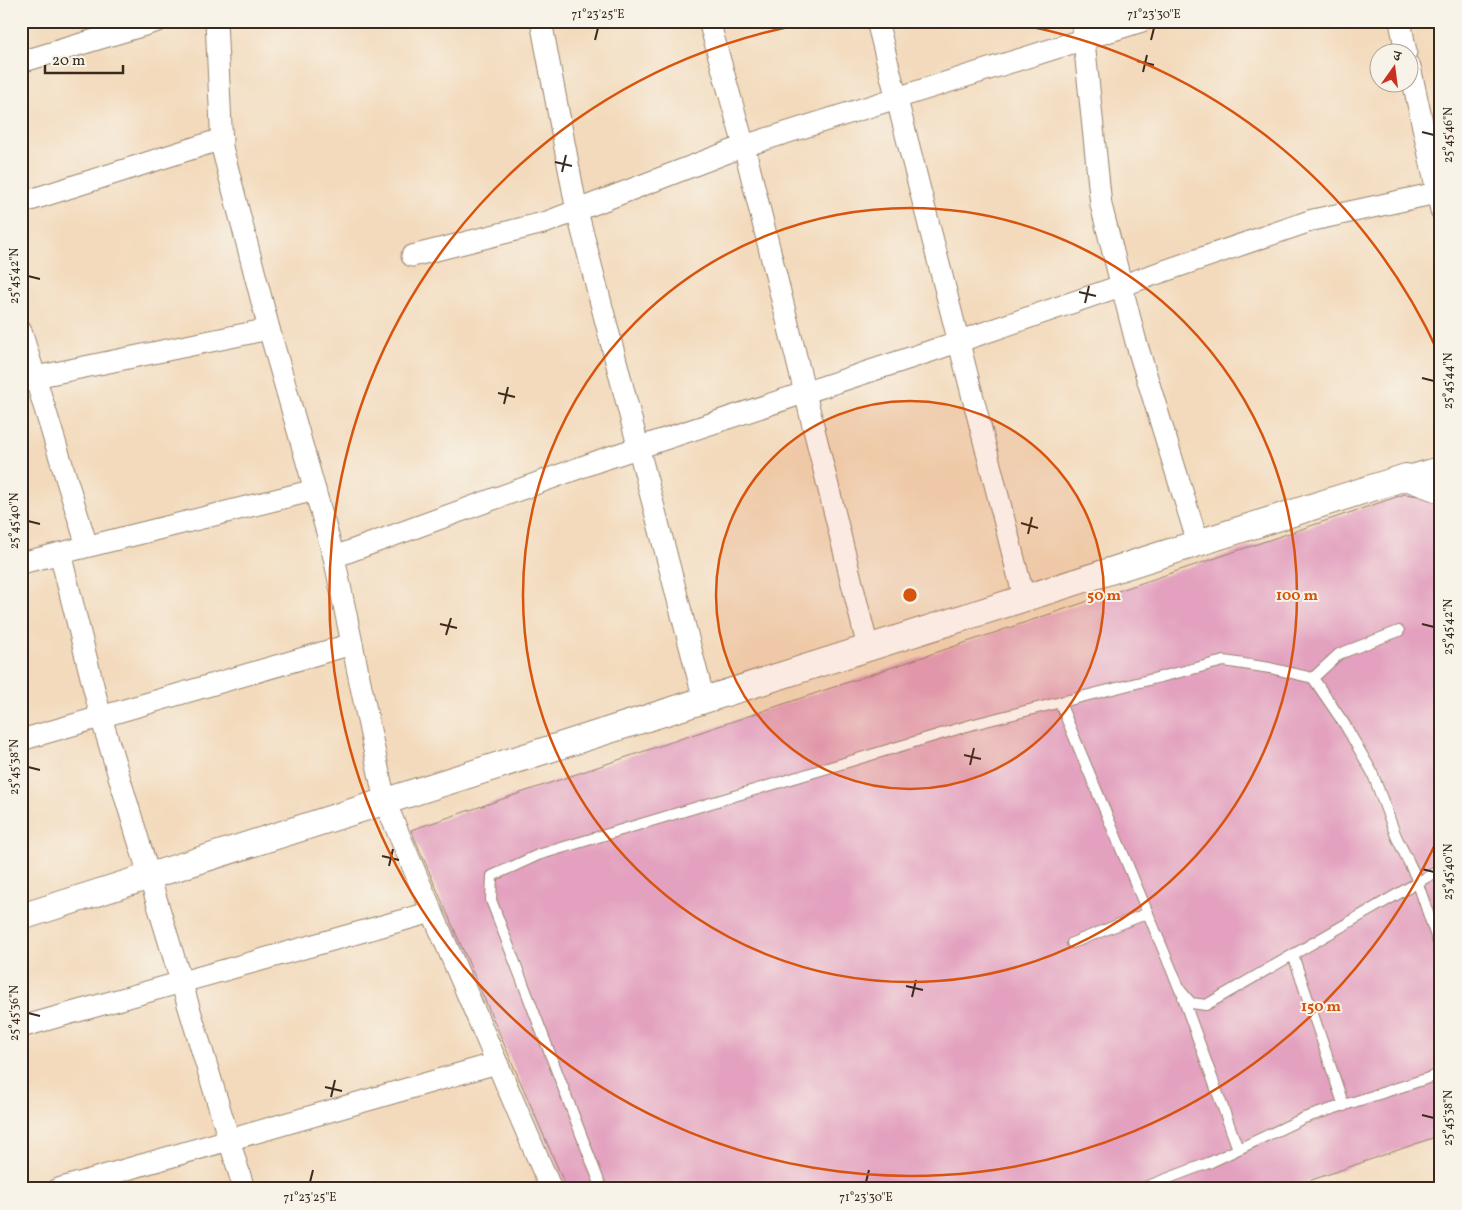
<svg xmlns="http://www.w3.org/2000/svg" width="1462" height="1210" viewBox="0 0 1462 1210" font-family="Vollkorn,'Noto Serif Devanagari',serif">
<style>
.building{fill:#e3a1bf}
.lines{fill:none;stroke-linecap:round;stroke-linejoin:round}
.service-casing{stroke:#97826d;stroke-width:12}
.minor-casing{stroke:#97826d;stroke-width:23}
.tertiary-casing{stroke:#97826d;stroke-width:28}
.service{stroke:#fff;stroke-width:10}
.minor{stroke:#fff;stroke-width:21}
.tertiary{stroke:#fff;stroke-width:26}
.ticks{fill:none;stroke:#3b2a1e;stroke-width:2}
.ring{fill:none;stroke:#d7540e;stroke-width:2.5}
.centre{fill:#d7540e;stroke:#f7f3e8;stroke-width:2.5}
.ring-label{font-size:15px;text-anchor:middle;font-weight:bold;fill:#d7540e;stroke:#f7f3e8;stroke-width:4;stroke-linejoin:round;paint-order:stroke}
.neatline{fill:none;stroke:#3b2a1e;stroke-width:2}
.ticks-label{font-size:12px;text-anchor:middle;fill:#3b2a1e}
</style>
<rect width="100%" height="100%" fill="#f7f3e8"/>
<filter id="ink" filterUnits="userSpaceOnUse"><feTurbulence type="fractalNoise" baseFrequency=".02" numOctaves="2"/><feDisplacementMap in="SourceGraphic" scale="10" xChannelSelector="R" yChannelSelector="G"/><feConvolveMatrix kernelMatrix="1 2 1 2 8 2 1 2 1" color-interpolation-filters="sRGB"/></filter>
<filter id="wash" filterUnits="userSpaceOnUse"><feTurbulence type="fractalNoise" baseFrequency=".0096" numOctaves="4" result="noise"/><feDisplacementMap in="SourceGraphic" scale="20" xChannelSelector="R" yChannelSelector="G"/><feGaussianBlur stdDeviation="1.12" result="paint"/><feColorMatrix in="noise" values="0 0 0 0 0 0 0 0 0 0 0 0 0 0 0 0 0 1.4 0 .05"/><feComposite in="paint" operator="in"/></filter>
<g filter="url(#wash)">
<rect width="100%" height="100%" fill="#f3dabc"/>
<g id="blocks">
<!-- building -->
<path class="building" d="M1405,494L1441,499V1135L1286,1189H567L411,830Z"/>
</g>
</g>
<g filter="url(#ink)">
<use href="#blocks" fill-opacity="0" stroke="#97826d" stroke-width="1"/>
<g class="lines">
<defs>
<g id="service">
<path d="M1313,678L1339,654L1399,631"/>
<path d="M1060,703L1180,990L1191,1003L1206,1005L1441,869"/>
<path d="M1072,943L1148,913"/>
<path d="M1293,955L1344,1106"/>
<path d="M1183,998L1238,1149"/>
<path d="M602,1189L491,900L492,876L538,855L974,724L1224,661L1270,668L1313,678L1345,725L1372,772L1396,836L1415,875L1441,951"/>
<path d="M1140,1189L1211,1162L1304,1118L1441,1074"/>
</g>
<g id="minor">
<path d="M216,21L222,147L269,329L334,557L385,802L551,1189"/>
<path d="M541,21L577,211L704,700"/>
<path d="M709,21L744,146L868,648"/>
<path d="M877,21L1024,598"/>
<path d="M1082,21L1101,205L1136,342L1198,543"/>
<path d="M1400,21L1406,52"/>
<path d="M21,62L158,21"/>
<path d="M1410,67L1441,210"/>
<path d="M21,203L222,139"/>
<path d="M412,256L547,222L744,146L1142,21"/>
<path d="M21,331L87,546"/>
<path d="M21,380L269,329"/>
<path d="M1406,477L1441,467"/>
<path d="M60,553L101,717L244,1189"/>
<path d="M334,557L601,460L928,352L1313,220L1441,192"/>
<path d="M21,563L315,490"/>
<path d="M21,740L352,644"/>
<path d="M21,1027L432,912"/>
<path d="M58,1189L497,1063"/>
</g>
<path id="tertiary" d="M21,917L1406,477L1441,490"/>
</defs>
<!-- service casing -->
<use href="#service" class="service-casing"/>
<!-- minor casing -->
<use href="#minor" class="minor-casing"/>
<!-- tertiary casing -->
<use href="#tertiary" class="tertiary-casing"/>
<!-- service -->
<use href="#service" class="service"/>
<!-- minor -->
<use href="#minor" class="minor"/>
<!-- tertiary -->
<use href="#tertiary" class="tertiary"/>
</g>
</g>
<!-- ticks -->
<path class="ticks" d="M595,40L598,28M1151,40L1154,28M1137,61L1154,65M1143,72L1147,55M1422,132L1434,135M555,162L572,166M562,172L566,155M28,276L40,279M1079,292L1096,296M1085,303L1089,286M1422,378L1434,381M498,393L515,397M504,404L508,387M28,521L40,524M1021,523L1038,528M1028,534L1032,517M440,624L457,628M1422,624L1434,627M446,635L451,618M964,755L981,759M970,765L974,748M28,767L40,770M382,856L399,860M389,866L393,849M1422,869L1434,872M906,986L923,990M912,997L916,980M28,1013L40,1016M325,1087L342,1091M331,1097L335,1080M1422,1115L1434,1118M310,1182L313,1170M866,1182L869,1170"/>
<!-- distance rings -->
<circle cx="910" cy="595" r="194" fill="#d7540e" fill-opacity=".12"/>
<g class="ring">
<circle cx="910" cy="595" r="194"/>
<circle cx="910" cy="595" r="387"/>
<path d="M1439 836A581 581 0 1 1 814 22M1006 22A581 581 0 0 1 1439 354"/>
</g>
<circle cx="910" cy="595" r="8" class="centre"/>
<g class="ring-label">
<text x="1104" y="600">50 m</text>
<text x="1297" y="600">100 m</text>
<text x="1321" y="1011">150 m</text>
</g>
<!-- margin -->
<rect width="1462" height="1210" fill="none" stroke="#f7f3e8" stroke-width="55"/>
<!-- north arrow -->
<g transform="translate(1394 68) rotate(14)"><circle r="24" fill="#f7f3e8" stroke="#aca397"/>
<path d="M0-4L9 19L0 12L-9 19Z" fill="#c8321e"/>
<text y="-8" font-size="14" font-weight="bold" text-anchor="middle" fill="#3b2a1e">उ</text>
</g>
<!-- scale -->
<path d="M45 65v8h78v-8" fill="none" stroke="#3b2a1e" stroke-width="2.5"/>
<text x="52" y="65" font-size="15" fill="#3b2a1e" stroke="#f7f3e8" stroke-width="4" paint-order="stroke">20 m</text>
<rect x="28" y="28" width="1406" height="1154" class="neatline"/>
<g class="ticks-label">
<text x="598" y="18">71°23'25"E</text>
<text x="1154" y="18">71°23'30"E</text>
<text transform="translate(1448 135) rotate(-90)" y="4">25°45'46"N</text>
<text transform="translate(14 276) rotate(-90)" y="4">25°45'42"N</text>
<text transform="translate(1448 381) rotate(-90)" y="4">25°45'44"N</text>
<text transform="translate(14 521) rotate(-90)" y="4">25°45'40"N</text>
<text transform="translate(1448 627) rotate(-90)" y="4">25°45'42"N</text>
<text transform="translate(14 767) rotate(-90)" y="4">25°45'38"N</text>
<text transform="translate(1448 872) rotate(-90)" y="4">25°45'40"N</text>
<text transform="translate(14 1013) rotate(-90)" y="4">25°45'36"N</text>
<text transform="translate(1448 1118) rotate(-90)" y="4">25°45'38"N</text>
<text x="310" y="1201">71°23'25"E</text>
<text x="866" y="1201">71°23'30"E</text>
</g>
</svg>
